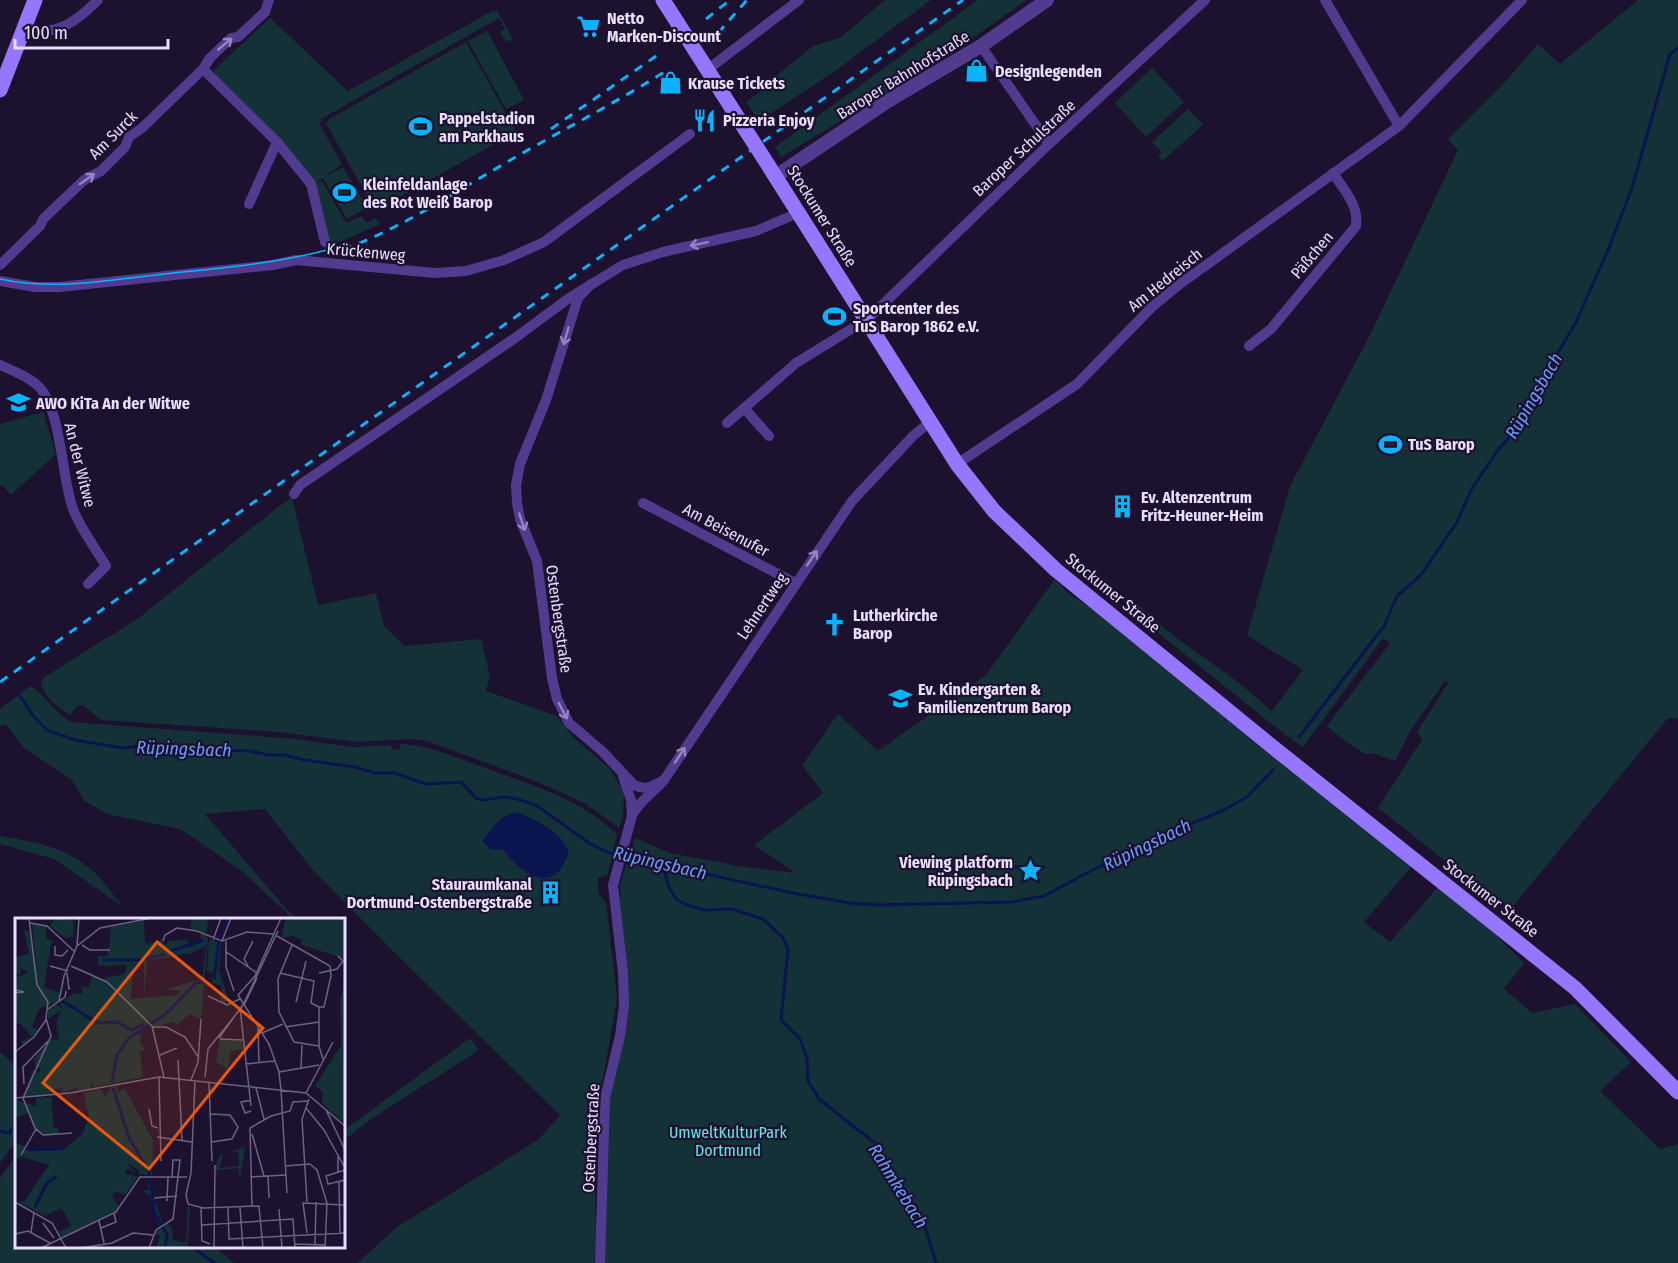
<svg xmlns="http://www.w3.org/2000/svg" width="1678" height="1263" viewBox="0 0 1678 1263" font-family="'Fira Sans Condensed',sans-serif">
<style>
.green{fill:#143138}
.water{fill:#0a144e}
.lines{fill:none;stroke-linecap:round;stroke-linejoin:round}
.stream{stroke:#0a144e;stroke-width:3}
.minor{stroke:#503b8e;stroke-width:10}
.tertiary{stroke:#503b8e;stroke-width:14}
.secondary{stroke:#9675ff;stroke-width:15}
.tram{stroke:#0ab2ff;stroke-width:1.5}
.rail{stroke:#0ab2ff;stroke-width:3;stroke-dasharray:9 8;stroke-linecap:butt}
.secondary-bridge{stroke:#9675ff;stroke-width:15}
.oneway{stroke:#9584c1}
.labels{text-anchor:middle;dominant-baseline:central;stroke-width:4.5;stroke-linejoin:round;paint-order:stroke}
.poi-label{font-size:16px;font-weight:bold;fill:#e9deff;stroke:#1c112e;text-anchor:start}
.street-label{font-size:16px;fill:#e9deff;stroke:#1c112e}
.park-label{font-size:16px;fill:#64e5e0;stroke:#1c112e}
.water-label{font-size:18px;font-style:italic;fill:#6c9bff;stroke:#1c112e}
.inset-river{fill:none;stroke:#0a144e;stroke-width:3}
.inset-road{fill:none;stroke:#6e6382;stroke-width:1.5}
.view{fill:#e8590c;fill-opacity:0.15;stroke:#e8590c;stroke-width:3}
.inset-edge{fill:none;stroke:#e9deff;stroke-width:3}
</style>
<rect width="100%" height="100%" fill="#1c112e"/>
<!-- green -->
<g class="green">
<path d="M885,0H931L835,71L759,121L746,102L773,82L772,79L813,46L840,38Z"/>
<path d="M978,0H1027L941,60L781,157L775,147Z"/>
<path d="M1638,0H1678V719L1668,718L1509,911L1378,808L1422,739L1417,732L1448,683L1445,681L1409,733L1395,761L1373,753L1365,754L1345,741L1327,726L1390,643L1383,638L1303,747L1274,726L1131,611L1138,605L1174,636L1238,682L1272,711L1303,670L1247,635L1290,486L1370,335L1458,150L1448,139L1505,82L1538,44L1560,64Z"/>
<path d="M494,10L495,12L497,11L513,39L506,42L500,32L505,29L499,18L321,119L320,125L342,164L316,183L322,181L346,223L362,216L367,223L375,218L380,224L324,249L323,231L303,174L213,71L270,18L348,91Z"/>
<path d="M486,31L489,34L524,100L506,109L468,41Z"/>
<path d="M466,42L516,132L380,208L374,209L326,123L329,119Z"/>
<path d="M1152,68L1184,102L1146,137L1115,103Z"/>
<path d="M1188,109L1203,125L1162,161L1158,156L1162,152L1152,142Z"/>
<path d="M343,167L367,207L347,219L323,178Z"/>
<path d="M43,412L56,454L11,495L3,486H0V424Z"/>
<path d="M292,498L318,605L376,593L384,626L404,646L481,639L490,676L486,691L557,716L574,738L610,769L624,793L623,816L619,828L585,803L528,778L427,741L411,739L358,742L269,731L101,720L83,705L77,706L70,715C57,706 44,698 41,682L43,678L140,617L278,507Z"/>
<path d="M1055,579L1069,594L1096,611L1260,747L1412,866L1364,922L1390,942L1438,887L1492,931L1524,963L1504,989L1532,1013L1575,1004L1631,1062L1600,1091L1660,1149L1678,1144V1263H603L608,1098L622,1036L620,884L635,838L670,853L744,867L796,873L754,845L823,793L802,765L838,714L878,751L986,675Z"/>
<path d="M30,686C42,691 55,715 72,722L296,739L353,747L391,745L392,750L400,749V744C430,745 457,758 485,768C529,784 585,800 617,835L607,876L598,878V893L606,903L617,998L604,1074L590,1132L594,1144L596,1240L594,1263H357L397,1227L538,1140L560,1115L392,950L312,869L265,809L205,814L295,919H293L242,871L180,829L107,814L85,801L71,779L24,748L6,724L0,726V709Z"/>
<path d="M0,836C34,841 69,848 95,873C105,883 113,895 122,906L54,859L0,844Z"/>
<path d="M470,1038L479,1050L373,1118L344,1140V1130Z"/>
<path d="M0,1052L16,1066V1141L0,1163Z"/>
<path d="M16,1156V1246L215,1247L234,1263H0V1178Z"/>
</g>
<!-- water -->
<path class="water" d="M514,812C536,819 561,831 569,853C565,861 562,869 556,874C537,888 514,863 503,850L490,849L482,841L500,819Z"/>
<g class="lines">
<!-- stream -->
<g class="stream">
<path d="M19,695L35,718L47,730L75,740L123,748L146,745L175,753L218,750L250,751L268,755H284L305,760L355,767L375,773H394L426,784L461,782L476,798L483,800L504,797L517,799L536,805L589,843L609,853L793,893L850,903L878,905L1011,902L1044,896L1098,867L1148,848L1183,827L1224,810L1248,796L1273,770"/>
<path d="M1299,737L1384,626L1397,596L1421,575L1457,522L1471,490L1498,450L1522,423L1552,363L1576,322L1608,250L1632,188L1670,54L1678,48"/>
<path d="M663,866L669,888L677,900L687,905L705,910L732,909L763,919L783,938L788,950L781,1020L800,1039L807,1058L808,1081L819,1099L876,1144L903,1198L923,1220L936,1263"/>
<path d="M0,1131L10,1133L11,1129"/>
<path d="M191,1246L214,1263"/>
</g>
<!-- minor -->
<g class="minor">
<path d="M1325,0L1399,126"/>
<path d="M24,30C57,36 75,23 98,0"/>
<path d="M981,46L1049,144"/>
<path d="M203,69L277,142L311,184L325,242"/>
<path d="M707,70L799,0"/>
<path d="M249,204L277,142"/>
<path d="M0,265L40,226L44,218L84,180L101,171L125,147L129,137L142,128L203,69L210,58L231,38L238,37L265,12L269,0"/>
<path d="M0,281L35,287H59L273,265L296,260L435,273L466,271L504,260L544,242L690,134"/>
<path d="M591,284L578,298L546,400L520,464L516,485L517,503L520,519L537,561L552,678L557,699L569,723L602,751L634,785C646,791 653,786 664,780"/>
<path d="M1249,346L1271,329L1356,226C1359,205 1344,190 1333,173"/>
<path d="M0,365C13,371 30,377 40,388C61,410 62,480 73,509C80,528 96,549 106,566L88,584"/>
<path d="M744,408L769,436"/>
<path d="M727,423L796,363L866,320L876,311L1049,144L1205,0"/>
<path d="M957,464L1077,384L1152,307L1180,284L1399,126L1522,0"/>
<path d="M294,494L300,485L515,338L569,298L623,265L663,252L756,231L798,213"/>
<path d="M643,503L795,583"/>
<path d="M632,816C639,801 653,793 664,780L852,501L913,436L930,422"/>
<path d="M600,1263L605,1098L620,1036L624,1006L623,973L613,885L632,816L631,800L623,776"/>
</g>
<!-- tertiary -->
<path class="tertiary" d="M776,176L888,101L981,46L1047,0"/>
<!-- secondary -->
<g class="secondary">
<path d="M663,0L745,129"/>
<path d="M0,90L35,0"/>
<path d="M763,157L957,464L994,511L1056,570L1269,744L1575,988L1678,1092"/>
</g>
<!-- tram -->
<path class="tram" d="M0,279C55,291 109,280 164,274C219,268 273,264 327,250"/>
<!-- rail -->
<g class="rail">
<path d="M706,19L730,0"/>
<path d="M718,33L747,0"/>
<path d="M551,129L659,54"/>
<path d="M327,255C394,234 453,193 514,158C566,128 619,101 669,69"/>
<path d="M0,682L963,0"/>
</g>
<!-- secondary-bridge -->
<path class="secondary-bridge" d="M745,129L763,157"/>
</g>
<!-- one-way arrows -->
<defs><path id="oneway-shaft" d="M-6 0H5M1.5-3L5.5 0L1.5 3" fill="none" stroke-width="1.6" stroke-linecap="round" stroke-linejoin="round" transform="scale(1.5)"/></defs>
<g class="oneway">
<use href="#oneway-shaft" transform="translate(225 44) rotate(-40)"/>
<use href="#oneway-shaft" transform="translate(87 179) rotate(-35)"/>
<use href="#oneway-shaft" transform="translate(699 244) rotate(168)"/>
<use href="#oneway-shaft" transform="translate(566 336) rotate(106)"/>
<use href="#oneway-shaft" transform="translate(522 522) rotate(72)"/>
<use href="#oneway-shaft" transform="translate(812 558) rotate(-56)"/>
<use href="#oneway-shaft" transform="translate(563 711) rotate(62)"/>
<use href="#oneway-shaft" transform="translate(680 755) rotate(-56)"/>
</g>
<!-- icons -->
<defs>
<symbol id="supermarket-bare" viewBox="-9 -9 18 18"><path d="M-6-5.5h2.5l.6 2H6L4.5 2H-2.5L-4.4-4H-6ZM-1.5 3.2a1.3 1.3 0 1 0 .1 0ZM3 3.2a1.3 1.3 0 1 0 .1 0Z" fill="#0ab2ff" stroke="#1c112e" stroke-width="2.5" paint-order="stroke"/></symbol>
<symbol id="shop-bare" viewBox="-9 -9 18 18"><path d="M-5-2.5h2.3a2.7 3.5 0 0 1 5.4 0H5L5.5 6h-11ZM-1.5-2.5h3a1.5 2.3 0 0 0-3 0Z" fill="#0ab2ff" stroke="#1c112e" stroke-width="2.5" paint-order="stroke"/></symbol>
<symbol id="restaurant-bare" viewBox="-9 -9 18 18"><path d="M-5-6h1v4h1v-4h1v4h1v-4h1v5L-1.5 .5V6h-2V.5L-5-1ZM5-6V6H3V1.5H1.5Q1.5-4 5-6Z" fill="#0ab2ff" stroke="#1c112e" stroke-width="2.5" paint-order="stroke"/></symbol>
<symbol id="stadium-bare" viewBox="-9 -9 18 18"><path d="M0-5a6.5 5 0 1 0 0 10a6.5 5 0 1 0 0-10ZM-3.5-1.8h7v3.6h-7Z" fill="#0ab2ff" stroke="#1c112e" stroke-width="2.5" paint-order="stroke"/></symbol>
<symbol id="school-bare" viewBox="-9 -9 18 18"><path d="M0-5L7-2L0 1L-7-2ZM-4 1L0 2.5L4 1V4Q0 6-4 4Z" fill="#0ab2ff" stroke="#1c112e" stroke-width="2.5" paint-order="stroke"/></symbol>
<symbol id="building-bare" viewBox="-9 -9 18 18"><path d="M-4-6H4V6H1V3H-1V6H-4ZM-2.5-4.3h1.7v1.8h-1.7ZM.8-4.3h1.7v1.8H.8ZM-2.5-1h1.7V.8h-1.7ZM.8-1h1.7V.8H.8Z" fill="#0ab2ff" stroke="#1c112e" stroke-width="2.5" paint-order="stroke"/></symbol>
<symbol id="church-bare" viewBox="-9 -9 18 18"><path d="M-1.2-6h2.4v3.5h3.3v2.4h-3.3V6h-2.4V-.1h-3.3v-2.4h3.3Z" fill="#0ab2ff" stroke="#1c112e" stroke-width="2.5" paint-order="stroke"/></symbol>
<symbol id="sight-bare" viewBox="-9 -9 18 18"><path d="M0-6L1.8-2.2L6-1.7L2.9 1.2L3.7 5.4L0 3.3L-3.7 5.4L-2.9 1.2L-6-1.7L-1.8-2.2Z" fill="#0ab2ff" stroke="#1c112e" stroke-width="2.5" paint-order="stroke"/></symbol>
</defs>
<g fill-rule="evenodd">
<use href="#supermarket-bare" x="572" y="10" width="33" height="33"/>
<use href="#shop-bare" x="960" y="54" width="33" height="33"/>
<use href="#shop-bare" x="654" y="66" width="33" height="33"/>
<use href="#restaurant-bare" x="688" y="104" width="33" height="33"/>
<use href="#stadium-bare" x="404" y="110" width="33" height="33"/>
<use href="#stadium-bare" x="328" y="176" width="33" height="33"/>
<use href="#stadium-bare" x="818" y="300" width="33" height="33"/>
<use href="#school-bare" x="2" y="386" width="33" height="33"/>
<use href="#stadium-bare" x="1374" y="428" width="33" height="33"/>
<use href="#building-bare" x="1106" y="490" width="33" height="33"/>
<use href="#church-bare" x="818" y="608" width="33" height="33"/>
<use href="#school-bare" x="884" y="682" width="33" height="33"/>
<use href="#sight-bare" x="1014" y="854" width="33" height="33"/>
<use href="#building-bare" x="534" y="876" width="33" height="33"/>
</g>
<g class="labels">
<!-- poi labels -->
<g class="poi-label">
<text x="607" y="18">Netto<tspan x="607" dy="18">Marken-Discount</tspan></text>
<text x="995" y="71">Designlegenden</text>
<text x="688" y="83">Krause Tickets</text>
<text x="439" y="118">Pappelstadion<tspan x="439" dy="18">am Parkhaus</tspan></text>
<text x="723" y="120">Pizzeria Enjoy</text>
<text x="363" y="184">Kleinfeldanlage<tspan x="363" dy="18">des Rot Weiß Barop</tspan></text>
<text x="853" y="308">Sportcenter des<tspan x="853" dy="18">TuS Barop 1862 e.V.</tspan></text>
<text x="36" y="403">AWO KiTa An der Witwe</text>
<text x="1408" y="444">TuS Barop</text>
<text x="1141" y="497">Ev. Altenzentrum<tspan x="1141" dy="18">Fritz-Heuner-Heim</tspan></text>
<text x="853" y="615">Lutherkirche<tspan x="853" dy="18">Barop</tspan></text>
<text x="918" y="689">Ev. Kindergarten &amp;<tspan x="918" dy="18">Familienzentrum Barop</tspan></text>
<text x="1013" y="862" text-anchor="end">Viewing platform<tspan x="1013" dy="18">Rüpingsbach</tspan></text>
<text x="532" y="884" text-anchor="end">Stauraumkanal<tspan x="532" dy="18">Dortmund-Ostenbergstraße</tspan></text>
</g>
<!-- street labels -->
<g class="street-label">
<text transform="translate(903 75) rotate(-32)">Baroper Bahnhofstraße</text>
<text transform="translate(113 135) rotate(-45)">Am Surck</text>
<text transform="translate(1024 148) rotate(-43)">Baroper Schulstraße</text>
<text transform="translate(822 216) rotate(58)">Stockumer Straße</text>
<text transform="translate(366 252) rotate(5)">Krückenweg</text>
<text transform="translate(1312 255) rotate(-50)">Päßchen</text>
<text transform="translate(1165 280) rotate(-39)">Am Hedreisch</text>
<text transform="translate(80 465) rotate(76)">An der Witwe</text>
<text transform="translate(726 530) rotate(28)">Am Beisenufer</text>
<text transform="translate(1113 593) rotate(39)">Stockumer Straße</text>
<text transform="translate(762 606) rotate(-56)">Lehnertweg</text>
<text transform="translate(559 619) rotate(82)">Ostenbergstraße</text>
<text transform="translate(1491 898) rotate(38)">Stockumer Straße</text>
<text transform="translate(591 1138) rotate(-87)">Ostenbergstraße</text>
</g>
<!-- park labels -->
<g class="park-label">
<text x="728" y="1132">UmweltKulturPark<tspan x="728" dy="18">Dortmund</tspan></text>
</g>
<!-- water labels -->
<g class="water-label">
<text transform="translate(1534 396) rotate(-60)">Rüpingsbach</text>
<text transform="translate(184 749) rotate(2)">Rüpingsbach</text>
<text transform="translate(1147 845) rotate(-26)">Rüpingsbach</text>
<text transform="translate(660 863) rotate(13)">Rüpingsbach</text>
<text transform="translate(898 1186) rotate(58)">Rahmkebach</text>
</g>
</g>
<!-- overview -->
<g transform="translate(15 918)">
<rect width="330" height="330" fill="#1c112e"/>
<path d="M40,0L59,3L58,19L50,20L35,8ZM194,0L191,15L175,10L177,1H171ZM270,0H330V41L285,26L287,22L278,18L267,20ZM129,3L130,26L146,23L147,19L150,34L149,28L154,23L172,22L174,30L186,23V15L193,21L186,101L175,96L161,107L157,104L140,109L131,99L134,106L122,116H126L125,125L131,132L125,133L128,159L79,169L77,162L76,170L63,172L62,169L48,175L47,170L39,171L37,176L8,179L18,152L25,154L26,151L20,148L19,141L36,121L44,122L41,109L46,107H41L45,93L33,101V92L42,87L49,92L45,85L59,75L67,76V69H74L77,58L92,63L89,60L109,56L112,47L83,48V38H92L93,33L105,29L94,32L96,9ZM191,28L187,61L149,72H165L162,77L116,81L118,49L124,44H129V79L132,43L176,35ZM17,6L31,8V20L39,24L36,25L29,69L45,75L44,83L24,91L17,109L23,112L8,127L6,124L16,118L5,105L0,106V60L13,55L5,49L6,56L0,57V39L14,36L9,12L15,14L22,53ZM194,22L206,24L204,52L213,80L210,86L206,84V67L197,66L198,54L192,53ZM330,65L328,84L330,206L307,185L308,174L300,168L326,127L325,81ZM205,120L227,123L228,131L216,133L213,151L201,144ZM97,168L102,169L103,174L110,171L138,222L137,257L124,256V252L111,245L122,255L108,248L113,251L109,256L123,258L110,277L100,273L97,279L105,289L103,292L47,319L44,314L56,308L47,290L30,298L4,284L9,283L34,247L7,239L0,241V225L10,228L9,232H48L67,216L74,201L69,175L86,171L90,179ZM37,179L38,209L43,210L44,215L32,218L20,210L14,195L0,200L1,182L21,188V180ZM230,229L225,261L223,250L203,252L201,256V247L205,237L206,236H208L204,250L224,248L223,234H214ZM133,259H137L138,279L148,305L144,308L134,276L126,273L134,272ZM173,288L175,290L172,330H141L145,318L139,316L152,305L157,310L158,322L171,325Z" fill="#143138" fill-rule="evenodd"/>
<path class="inset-river" d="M152,34L189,22M88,42H127L150,36M199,62L204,22L214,0M47,83L83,105L102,104L116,112L129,106M97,164L102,137L114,120L151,96L181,65L188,64M98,170L114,220L134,253L139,293L152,317L150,330M13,232L47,231M20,289L32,265L42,258"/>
<path class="inset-road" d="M14,0L22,67L33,84L31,100L36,118L8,180L20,210L28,217L57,215M15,5L32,8L60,34M162,10L182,13L207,23L232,14L259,16M262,18L315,48L316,58L309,89H304M198,22L206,0M148,23L150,17L162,10M207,23L216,0M211,23V49L219,73M67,27L75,32H95M277,27L263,61L264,94L279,124L304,128M40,28V37L47,38L53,32M62,28L85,10L137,0M62,28L64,0M210,33L242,55M35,48L53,53M56,48L92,64L138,109H151L170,119L184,140M233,48L229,41L238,23M52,55L54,72V68M265,55L299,63L296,85L304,89M304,55L322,51L328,43L323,38M0,72L9,74L0,75M193,78L212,87L225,81M44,83L49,58L62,28M281,84L291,43M229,87L242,60M304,89V128L308,141M225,90L236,188M33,91L50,79L51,73M137,108L149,159M270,109L304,104M243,110L244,145M247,115L268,106M204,120L229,85L263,13M205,121L228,122M0,134L19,119L31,102M145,137L162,130M163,142L167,222M230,146L260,143M286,150L287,127M264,154L304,147M190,159L193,131L227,89M144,160L146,243M176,162L183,144L186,101M180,163L176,255L171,277L173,286L188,290L244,288L248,330M194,165L197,243M9,166L8,149L33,123M241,170L249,201M266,172L272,275M266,172L264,154L254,126L223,77L240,58L266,0M291,175L318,124M0,180L55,175L144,159L291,175L330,208M291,190L309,212L330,250M134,191L137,208L143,210M311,192L330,232M236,193L230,195L226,184L236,182M195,196L215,197L223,209L217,221L196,224M237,216L249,258M142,219L177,224M323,236V255M6,237L21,211M270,248L295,246L302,252L312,285L310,330M330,252L311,258L313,266L330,262M253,258L254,280M236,259L271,257M324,264L325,315M139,280L162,278M152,283L153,259M0,284L37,305L51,330M292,284L287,201L294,181M225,289L228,330M237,289L235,210L256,198L275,193L278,184L293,183M186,290L187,323L195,326M213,290L214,321L330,315M264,291L267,330M84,303L89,325M28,305L39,320M186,307L278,301L280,330M86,310L101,304L99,295M16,314L19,294M292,315L288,285L330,287M0,316L13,313L35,325M280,326L310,327M300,327L301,284M26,330L101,294L125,259H172M66,330L97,325L118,315L138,317M134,330L141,312L158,301L165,242H158L157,259M199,330L200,247"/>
<path class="view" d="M142,24L248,110L134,251L28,165Z"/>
<rect width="330" height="330" class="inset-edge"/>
</g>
<!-- scale -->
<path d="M15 39v9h153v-9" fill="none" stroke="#e9deff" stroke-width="3"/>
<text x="24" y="39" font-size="18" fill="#e9deff" stroke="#1c112e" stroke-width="4.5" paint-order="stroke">100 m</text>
</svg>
